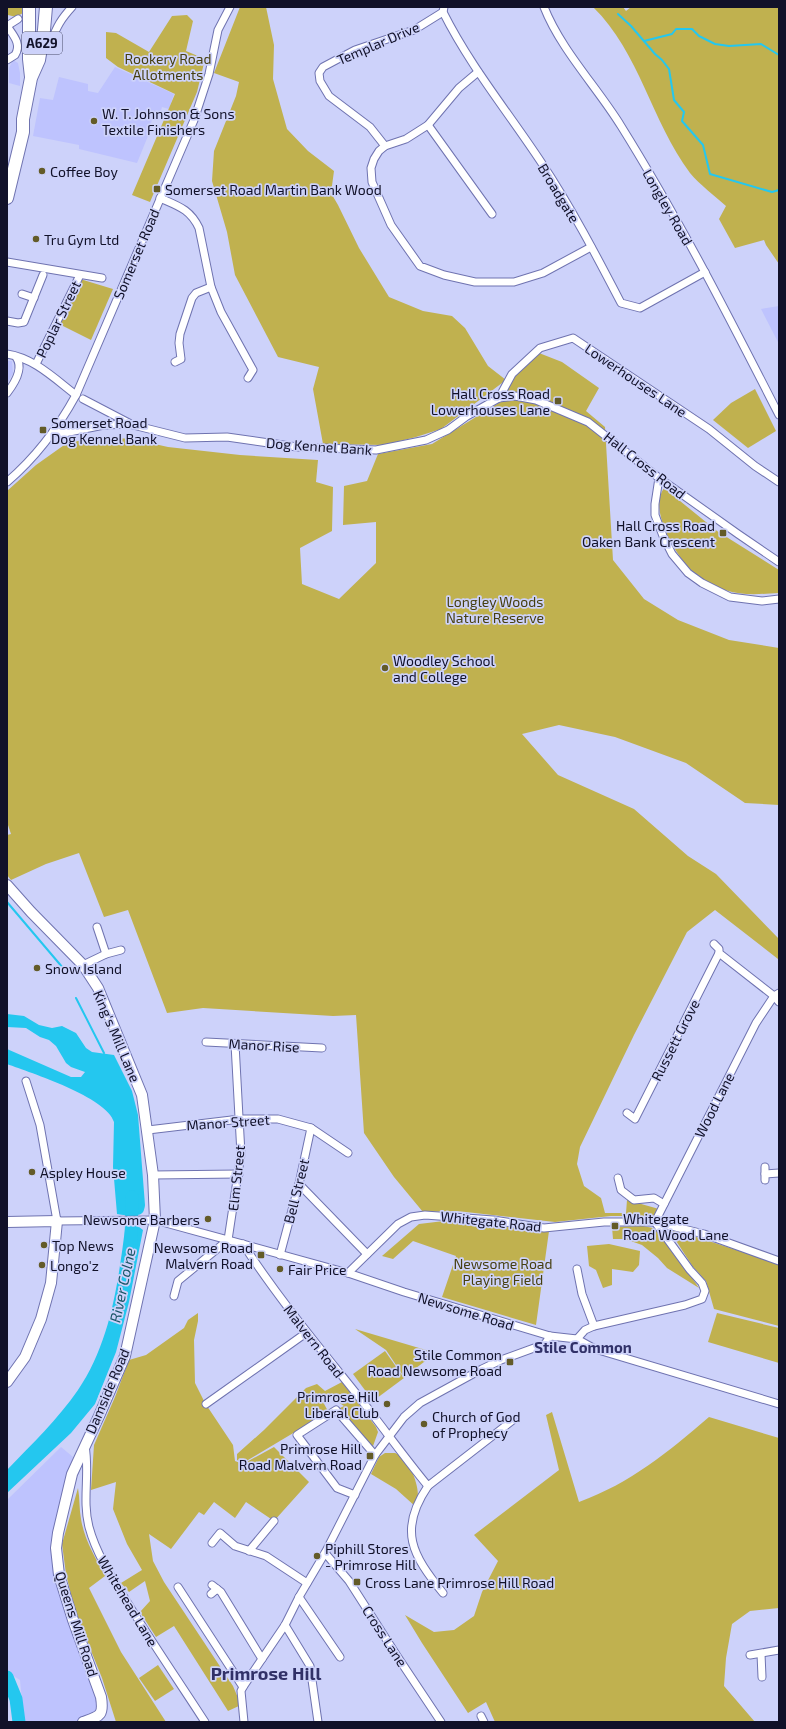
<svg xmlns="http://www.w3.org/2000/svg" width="786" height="1729" viewBox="0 0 786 1729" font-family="'Exo 2',sans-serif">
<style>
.built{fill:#bec3fe}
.green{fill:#c0b14f}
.water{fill:#24c7ef}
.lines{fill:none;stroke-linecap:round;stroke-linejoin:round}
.stream{stroke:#24c7ef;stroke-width:2}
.river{stroke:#24c7ef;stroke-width:13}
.street-casing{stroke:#6f73b0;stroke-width:9}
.secondary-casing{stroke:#6f73b0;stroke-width:12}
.highway-casing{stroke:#6f73b0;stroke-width:14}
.street{stroke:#fff;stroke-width:7}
.secondary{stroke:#fff;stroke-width:10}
.highway{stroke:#fff;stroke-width:12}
.poi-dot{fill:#635b28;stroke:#cdd2fa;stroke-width:1.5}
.labels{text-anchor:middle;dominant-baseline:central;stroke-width:3.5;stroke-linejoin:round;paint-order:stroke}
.shield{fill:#cdd2fa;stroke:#494b68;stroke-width:1}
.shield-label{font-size:13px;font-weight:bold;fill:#111129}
.street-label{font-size:14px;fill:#111129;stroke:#cdd2fa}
.park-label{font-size:14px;fill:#463f0f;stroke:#cdd2fa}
.poi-label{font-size:14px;fill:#111129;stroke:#cdd2fa;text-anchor:start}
.water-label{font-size:15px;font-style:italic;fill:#195566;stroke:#cdd2fa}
.neighbourhood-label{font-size:15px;font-weight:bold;fill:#313168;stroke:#cdd2fa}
.district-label{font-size:18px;font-weight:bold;fill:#313168;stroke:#cdd2fa}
</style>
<rect width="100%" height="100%" fill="#cdd2fa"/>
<!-- built -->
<g class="built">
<path d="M13,60L18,63L20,73V86L9,83V68Z"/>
<path d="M115,67L174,94L169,109L162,107L159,117L153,115L148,136L137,163L79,149V145L33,136L40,98L53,100L59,77L88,84V91L98,93Z"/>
<path d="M779,306V344L761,309Z"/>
<path d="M7,361H12L13,373L7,384Z"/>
<path d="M61,1447L73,1457L52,1536L57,1577L103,1722H24L20,1680L7,1672V1500Z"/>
</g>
<!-- green -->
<g class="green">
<path d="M7,7H24L23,13L16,17L8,15Z"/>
<path d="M240,7H266L274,45L273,79L287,129L308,151L334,171L331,193L338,205L359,248L389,297L423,311L452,316L465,328L488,366L506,380L441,429L416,437L384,445L323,444L313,389L319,367L278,357L235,275L227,232L212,181L214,151L236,96L239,82L214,73Z"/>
<path d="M593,7H623L626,11L631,7H779V264L766,245L764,240L735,248L719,219L726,206C714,195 700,185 690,173C651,121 640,53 593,7Z"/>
<path d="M187,15L193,21L186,51L205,59L197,92L150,202L132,195L175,94L118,67L106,58V32L116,33L149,52L172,16Z"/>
<path d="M80,279L113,289L91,340L59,324Z"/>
<path d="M539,353L562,362L599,388L586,411L605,427L613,560L644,599L678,620L729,640L779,648V805L745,803L686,763L615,737L559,725L522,734L558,775L634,809L688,856L716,874L779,939L778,959L715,910L687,932L634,1035L580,1147L577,1164L584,1186L601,1198L605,1213H626L627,1200L659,1209L656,1216H611L555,1222L457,1211L423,1212L394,1177L364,1133L356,1015L333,1016L203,1008L167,1013L128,910L104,917L79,853L46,864L11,880L7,875V835L11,834L7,822V491L36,465L67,443L100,437L132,439L168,447L240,455L318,460L316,482L333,487L332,531L300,548L302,584L339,599L376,563V522L343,525L344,486L367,481L378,454L432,444L502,401L512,376Z"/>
<path d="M755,389L776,431L748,448L713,420L731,403Z"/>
<path d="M664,488L717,531L779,570V593C761,594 742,596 725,590C714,587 702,579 693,572C676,556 648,510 664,488Z"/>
<path d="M444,1221L549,1231L536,1325L442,1297L456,1256L413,1241L393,1259L382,1256L419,1224Z"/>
<path d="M643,1226L658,1229L699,1288L667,1268L658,1258L642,1245L625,1239H613L612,1227Z"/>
<path d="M675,1230L779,1264V1326L714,1309L706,1281L693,1267L671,1233Z"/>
<path d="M609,1244L640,1251L639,1265L633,1272L612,1269V1285L603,1288L596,1270L589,1266L587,1246Z"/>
<path d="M198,1313V1321L194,1340L195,1383L205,1403L233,1445L235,1461L243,1464L274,1447L309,1482L274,1521L246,1502L235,1518L214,1502L204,1515L199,1512L171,1549L149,1534L153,1561L164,1582L233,1686L241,1705L228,1711L174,1626L156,1637L140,1612L150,1601L145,1581L129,1592L121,1583L142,1570L127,1544L113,1509L116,1482L91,1490L94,1445L115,1397L129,1360L146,1355L184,1328L188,1320Z"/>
<path d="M717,1313L779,1328V1363L708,1342Z"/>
<path d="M355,1329L436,1353L404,1377L386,1350Z"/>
<path d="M385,1351L404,1378L373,1401L353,1374Z"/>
<path d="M342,1382L376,1427L378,1432L372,1449L338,1409L344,1406L329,1396L323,1402L329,1413L305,1426L243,1463L237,1460V1454L264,1430L306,1388L317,1384L325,1391Z"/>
<path d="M552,1412L579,1502C631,1483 668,1452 709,1417L779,1438V1608L750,1611L732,1624L726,1658L724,1686L755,1722H495L486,1702L468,1713L422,1643L405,1615L434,1632L454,1630L474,1616L482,1592L498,1561L474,1535L559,1470L546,1415Z"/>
<path d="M385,1453H395L406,1458C413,1474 422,1490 416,1507L396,1489L371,1474L379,1457Z"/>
<path d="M78,1488C80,1499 79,1509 81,1519C84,1539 96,1559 105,1576L89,1588L121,1652L166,1722H116L102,1678L75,1611L66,1574L62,1544Z"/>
<path d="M158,1665L174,1689L155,1701L139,1678Z"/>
</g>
<!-- water -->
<g class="water">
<path d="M7,1014L24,1016L39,1025L52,1028L62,1026L76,1033L86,1048L92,1052L114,1055L132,1091L138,1115L145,1205C145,1206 144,1211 143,1212C139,1218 123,1215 117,1214L113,1167L114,1122C107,1097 31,1073 7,1064V1049L71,1077H81L85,1072L71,1067L66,1063L56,1046L49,1040L40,1037L26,1028L7,1027Z"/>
<path d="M139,1227L143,1230L129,1302L116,1352L95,1404L71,1433L7,1493V1470C32,1444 58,1419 78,1390C110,1343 118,1284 125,1229Z"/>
</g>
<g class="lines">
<!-- stream -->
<g class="stream">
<path d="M618,14L631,26L655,54L662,60L669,69L674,100L684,112L682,121L703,145L710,174L772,192L779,190"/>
<path d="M644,41L672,34L676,29H692L699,36L715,44L729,46L761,44L779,55"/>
<path d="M7,902L63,968"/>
<path d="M76,998L104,1053"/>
</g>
<!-- river -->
<g class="river">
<path d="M131,1245L132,1197"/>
<path d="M7,1677L16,1699L19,1722"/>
</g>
<defs>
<g id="street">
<path d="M444,7L443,12C470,66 508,112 541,162C571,207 596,255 621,303L640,308L705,272"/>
<path d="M544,7C561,50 597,87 621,126C679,219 729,317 779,415"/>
<path d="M7,26C13,35 22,44 15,55L7,60"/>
<path d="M7,26L18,19"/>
<path d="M54,45L51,42C57,26 61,19 72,7"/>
<path d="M478,72L459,88L428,125L406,139L385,146L379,151L374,159L371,168L372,182L391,225L420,266L444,275L475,282H514L543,273L591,247"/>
<path d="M428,125L492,214"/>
<path d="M385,146L370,127L329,96L320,81L319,73L323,67L355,50L414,30L443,12"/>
<path d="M160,198C178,206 190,209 199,228L211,287L221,312L253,370L248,378"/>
<path d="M7,262L102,278"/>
<path d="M22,294L34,298"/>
<path d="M7,321L18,323L24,322L43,275"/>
<path d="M7,354C34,358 55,379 76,395"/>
<path d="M175,362L181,359L179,343L180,334L192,298L196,293L211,287"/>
<path d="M36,364L80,275"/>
<path d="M7,393C14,384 24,368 16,357"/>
<path d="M499,398L512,374L540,348L573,338L709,429L755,466L779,482"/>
<path d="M83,399L129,423"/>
<path d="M53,432L64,433L104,425L129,424L185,438L227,437L297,447L376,450L426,440L448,430L467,416L499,398L515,396L536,400L588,422L659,478L738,534L779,562"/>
<path d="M659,478L655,504V515L663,536L672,554L688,573L702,583L730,597L762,601L779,599"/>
<path d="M7,482C35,458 58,428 76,395L194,120L209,74L218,30L230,7"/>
<path d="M97,927L106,954"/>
<path d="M714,944L719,949V953L774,996L779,1002"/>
<path d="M83,965L106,954L121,950"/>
<path d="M206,1042L322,1048"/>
<path d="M26,1081L40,1125L57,1221L155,1220L348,1273L404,1292L550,1336L577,1339L595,1349L779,1404"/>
<path d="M627,1113L635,1119L719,953"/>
<path d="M148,1130L240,1119H278L311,1128L348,1153"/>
<path d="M765,1167V1180"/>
<path d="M765,1174L779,1173"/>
<path d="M153,1175L239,1174"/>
<path d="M618,1178L621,1190L634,1200L654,1198L664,1204"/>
<path d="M299,1184L367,1254"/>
<path d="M655,1222L756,1023L774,996L779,993"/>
<path d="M243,1244C278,1298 319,1347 359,1397C382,1426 404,1457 428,1486L513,1420"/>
<path d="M280,1255L299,1184L311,1128"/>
<path d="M577,1269L582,1294L594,1326"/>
<path d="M348,1273L398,1224L411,1217L425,1215L493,1220L544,1228L604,1222H655L704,1234L779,1261"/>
<path d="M174,1296L178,1281L228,1240L241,1154L235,1044"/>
<path d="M577,1339L585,1330L594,1326L685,1305L702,1299L705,1291L702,1283L690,1270L655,1222"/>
<path d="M206,1404L306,1333"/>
<path d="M85,1446C90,1473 82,1500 89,1527C97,1557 116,1584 132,1610C156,1648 181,1685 205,1722"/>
<path d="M428,1486C398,1530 412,1555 443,1593"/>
<path d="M355,1495L337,1488L297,1435L336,1410L375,1455"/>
<path d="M212,1543L220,1533L235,1546L266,1556L307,1583"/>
<path d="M249,1551L274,1521"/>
<path d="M325,1553L349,1581L397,1656L441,1722"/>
<path d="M212,1585L221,1592L262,1659"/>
<path d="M178,1587L243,1687"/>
<path d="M211,1594L217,1589"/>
<path d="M299,1597L340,1657"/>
<path d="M285,1625L310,1666L318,1722"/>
<path d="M761,1654L762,1677"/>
<path d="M750,1655L779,1650"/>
<path d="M481,1716L484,1722"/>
<path d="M244,1722L241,1691L243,1687L285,1625L299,1597L325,1553L375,1455L404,1417L420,1403L482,1369L501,1360L545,1344L550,1336"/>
</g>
<g id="secondary">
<path d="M7,885L31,912L83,965L98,988L142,1095L153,1175L155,1220L125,1356L99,1416L72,1474L58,1533L56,1548L59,1575L73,1620L101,1697C104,1716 100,1716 83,1722"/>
<path d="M7,1222L57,1221L51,1283L41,1319L25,1357L7,1382"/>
</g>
<g id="highway">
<path d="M29,7V59L31,77"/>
<path d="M7,198L23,132V119L31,78L39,60L44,30L46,7"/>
</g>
</defs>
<!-- street casing -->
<use href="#street" class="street-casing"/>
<!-- secondary casing -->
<use href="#secondary" class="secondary-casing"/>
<!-- highway casing -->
<use href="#highway" class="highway-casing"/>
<!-- street -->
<use href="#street" class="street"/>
<!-- secondary -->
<use href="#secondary" class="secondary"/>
<!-- highway -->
<use href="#highway" class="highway"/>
</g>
<!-- markers -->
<g class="poi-dot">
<circle cx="94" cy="121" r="4"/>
<circle cx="42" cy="171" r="4"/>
<rect x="153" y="185" width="8" height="8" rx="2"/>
<circle cx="36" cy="239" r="4"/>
<rect x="554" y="397" width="8" height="8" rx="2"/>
<rect x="39" y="426" width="8" height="8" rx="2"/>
<rect x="719" y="529" width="8" height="8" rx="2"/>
<circle cx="385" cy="668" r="4"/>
<circle cx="37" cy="968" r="4"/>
<circle cx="32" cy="1172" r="4"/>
<circle cx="208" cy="1219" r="4"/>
<rect x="611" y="1222" width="8" height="8" rx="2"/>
<circle cx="44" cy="1245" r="4"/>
<rect x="257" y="1251" width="8" height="8" rx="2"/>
<circle cx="42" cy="1265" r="4"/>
<circle cx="280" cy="1269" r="4"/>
<rect x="506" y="1358" width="8" height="8" rx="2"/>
<circle cx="387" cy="1404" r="4"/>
<circle cx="424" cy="1424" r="4"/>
<rect x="366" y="1452" width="8" height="8" rx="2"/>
<circle cx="317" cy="1556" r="4"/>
<rect x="353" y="1578" width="8" height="8" rx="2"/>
</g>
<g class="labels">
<!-- shield labels -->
<rect class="shield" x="22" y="32" width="40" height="22" rx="3"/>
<g class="shield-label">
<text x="42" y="43">A629</text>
</g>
<!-- street labels -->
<g class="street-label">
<text transform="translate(378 43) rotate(-23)">Templar Drive</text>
<text transform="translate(559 193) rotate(59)">Broadgate</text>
<text transform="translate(668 207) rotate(60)">Longley Road</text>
<text transform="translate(136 254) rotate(-67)">Somerset Road</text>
<text transform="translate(58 319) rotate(-64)">Poplar Street</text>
<text transform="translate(636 380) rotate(34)">Lowerhouses Lane</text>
<text transform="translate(319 446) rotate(4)">Dog Kennel Bank</text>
<text transform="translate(645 465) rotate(38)">Hall Cross Road</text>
<text transform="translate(117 1036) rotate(67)">King's Mill Lane</text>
<text transform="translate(675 1040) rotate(-63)">Russett Grove</text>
<text transform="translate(264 1045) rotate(3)">Manor Rise</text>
<text transform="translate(714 1105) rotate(-63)">Wood Lane</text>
<text transform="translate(228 1122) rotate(-4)">Manor Street</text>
<text transform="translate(236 1178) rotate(-84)">Elm Street</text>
<text transform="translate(296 1191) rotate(-76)">Bell Street</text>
<text transform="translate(491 1221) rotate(6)">Whitegate Road</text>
<text transform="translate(466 1311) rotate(17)">Newsome Road</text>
<text transform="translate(314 1341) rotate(52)">Malvern Road</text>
<text transform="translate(107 1391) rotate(-67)">Damside Road</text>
<text transform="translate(128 1601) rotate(59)">Whitehead Lane</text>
<text transform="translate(77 1624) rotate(72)">Queens Mill Road</text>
<text transform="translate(385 1636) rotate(57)">Cross Lane</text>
</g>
<!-- park labels -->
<g class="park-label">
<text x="168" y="58">Rookery Road<tspan x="168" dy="16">Allotments</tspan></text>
<text x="495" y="601">Longley Woods<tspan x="495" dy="16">Nature Reserve</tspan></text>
<text x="503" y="1263">Newsome Road<tspan x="503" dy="16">Playing Field</tspan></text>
</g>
<!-- poi labels -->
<g class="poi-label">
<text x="102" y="113">W. T. Johnson &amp; Sons<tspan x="102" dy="16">Textile Finishers</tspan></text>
<text x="50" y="171">Coffee Boy</text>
<text x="165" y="189">Somerset Road Martin Bank Wood</text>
<text x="44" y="239">Tru Gym Ltd</text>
<text x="550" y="393" text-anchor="end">Hall Cross Road<tspan x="550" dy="16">Lowerhouses Lane</tspan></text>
<text x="51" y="422">Somerset Road<tspan x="51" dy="16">Dog Kennel Bank</tspan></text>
<text x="715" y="525" text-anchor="end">Hall Cross Road<tspan x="715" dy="16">Oaken Bank Crescent</tspan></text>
<text x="393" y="660">Woodley School<tspan x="393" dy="16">and College</tspan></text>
<text x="45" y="968">Snow Island</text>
<text x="40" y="1172">Aspley House</text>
<text x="623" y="1218">Whitegate<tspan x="623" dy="16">Road Wood Lane</tspan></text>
<text x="200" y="1219" text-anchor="end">Newsome Barbers</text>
<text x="52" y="1245">Top News</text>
<text x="253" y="1247" text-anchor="end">Newsome Road<tspan x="253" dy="16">Malvern Road</tspan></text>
<text x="50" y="1265">Longo'z</text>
<text x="288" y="1269">Fair Price</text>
<text x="502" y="1354" text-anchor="end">Stile Common<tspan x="502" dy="16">Road Newsome Road</tspan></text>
<text x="379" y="1396" text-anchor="end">Primrose Hill<tspan x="379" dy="16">Liberal Club</tspan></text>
<text x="432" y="1416">Church of God<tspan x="432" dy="16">of Prophecy</tspan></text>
<text x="362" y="1448" text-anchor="end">Primrose Hill<tspan x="362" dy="16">Road Malvern Road</tspan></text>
<text x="325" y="1548">Piphill Stores<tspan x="325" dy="16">- Primrose Hill</tspan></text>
<text x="365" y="1582">Cross Lane Primrose Hill Road</text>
</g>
<!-- water labels -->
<g class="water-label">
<text transform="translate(122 1285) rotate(-78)">River Colne</text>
</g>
<!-- neighbourhood labels -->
<g class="neighbourhood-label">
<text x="583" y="1347">Stile Common</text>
</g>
<!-- district labels -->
<g class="district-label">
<text x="266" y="1673">Primrose Hill</text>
</g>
</g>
<!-- border -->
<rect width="786" height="1729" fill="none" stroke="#111129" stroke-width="16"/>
</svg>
